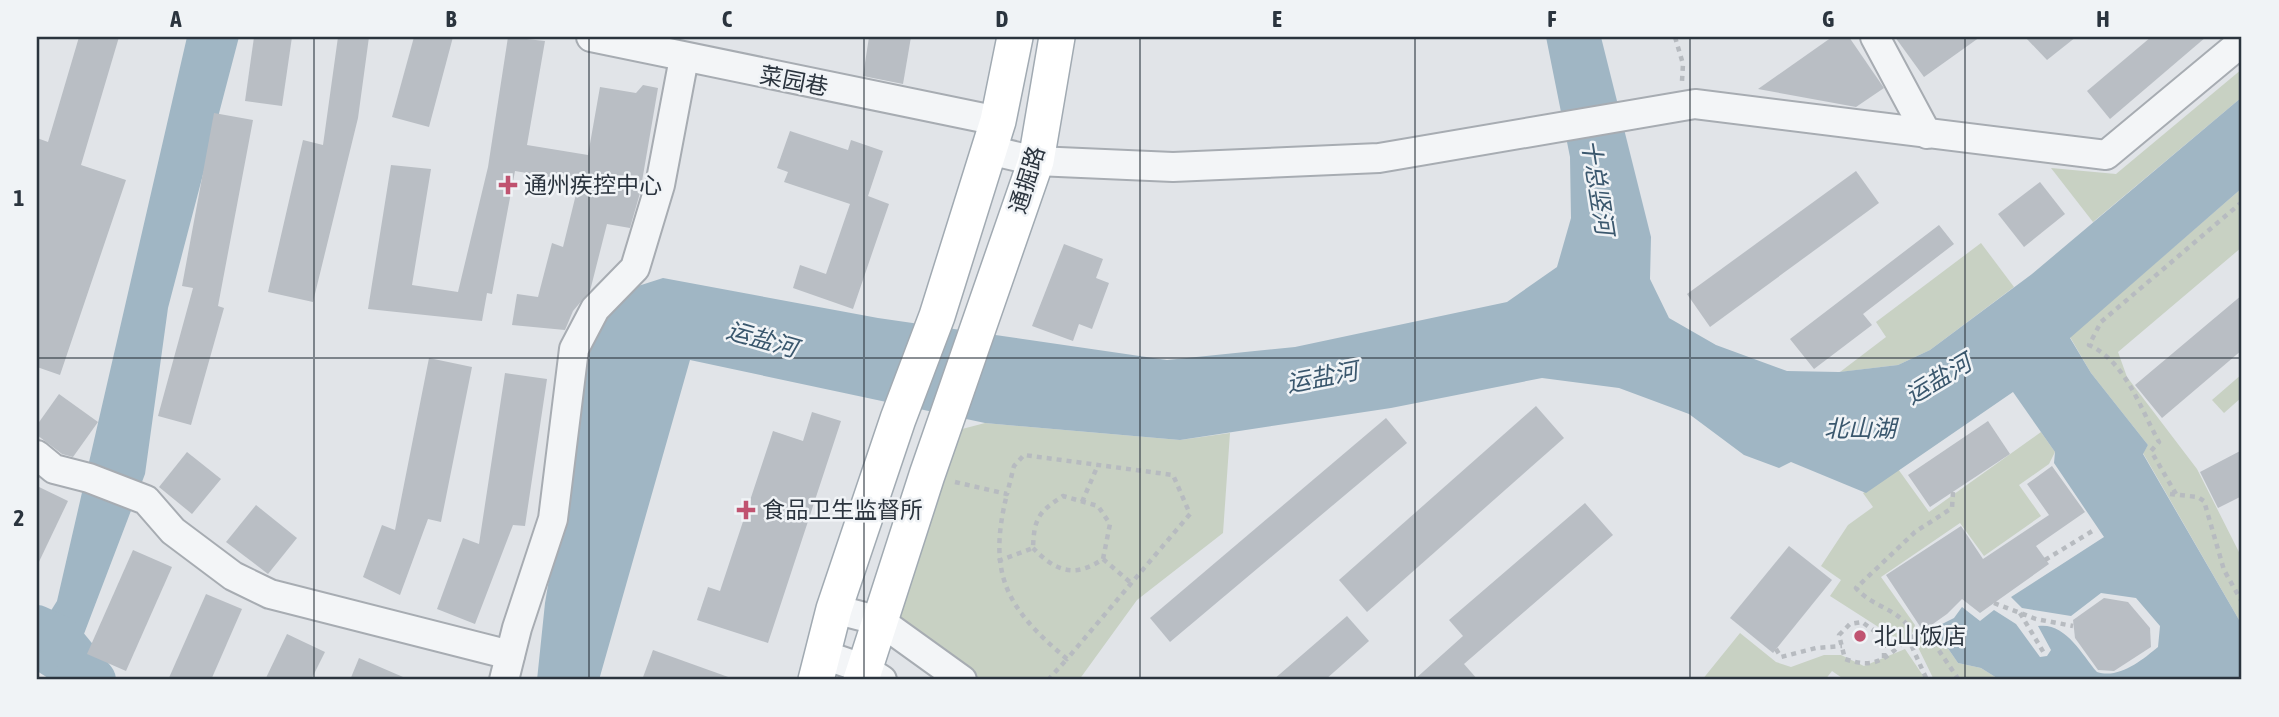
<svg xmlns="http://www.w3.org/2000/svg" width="2279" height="717" viewBox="0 0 2279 717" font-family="'Asap Condensed','Noto Sans SC',sans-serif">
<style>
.green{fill:#c8d1c3}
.water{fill:#a0b6c4}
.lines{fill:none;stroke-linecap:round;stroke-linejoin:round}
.river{stroke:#a0b6c4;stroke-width:42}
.building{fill:#b9bec4}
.minor-casing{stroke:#a7acb2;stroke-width:32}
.major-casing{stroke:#a1aab2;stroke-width:38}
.path{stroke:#b7bbc0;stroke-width:4.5;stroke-dasharray:5 5;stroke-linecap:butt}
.minor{stroke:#f3f5f7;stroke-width:28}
.major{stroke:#fff;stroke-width:35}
.grid{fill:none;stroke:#2b343e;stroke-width:2;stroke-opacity:0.55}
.poi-dot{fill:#c05370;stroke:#f0f3f6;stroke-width:2.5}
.labels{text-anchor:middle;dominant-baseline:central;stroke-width:5;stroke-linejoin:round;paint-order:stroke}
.street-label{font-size:23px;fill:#2b343e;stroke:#f0f3f6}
.poi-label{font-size:23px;fill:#2b343e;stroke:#f0f3f6;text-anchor:start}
.water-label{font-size:24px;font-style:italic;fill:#3a576d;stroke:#f0f3f6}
.neatline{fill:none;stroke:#2b343e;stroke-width:2.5}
.grid-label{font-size:23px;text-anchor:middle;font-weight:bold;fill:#2b343e}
</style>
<rect width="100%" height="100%" fill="#e1e4e8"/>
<!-- green -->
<g class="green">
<path d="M2242,69V97L2093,222L2051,168L2116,174Z"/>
<path d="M2242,188V247L2118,352L2127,377L2197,469L2242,558V625L2143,453L2148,445L2091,373L2070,337Z"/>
<path d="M1981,243L2014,287L1930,350L1898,365L1840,372L1886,337L1876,322Z"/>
<path d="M2242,374V397L2224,413L2212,400Z"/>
<path d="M985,423L1180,440L1230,433L1223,533L1137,600L1079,680H962L880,621L943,434Z"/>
<path d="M2041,432L2055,452L2049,464L2019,485L2041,516L1984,556L1960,523L1881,577L1915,625L1908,646L1830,596L1841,580L1821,566L1848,525L1873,507L1863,493L1898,469L1929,512Z"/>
<path d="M1934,628L1958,663L1981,668L2000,680H1934L1915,641Z"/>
<path d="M1740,633L1776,662L1791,667L1824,655H1841L1864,666L1905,649L1926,680H1845L1832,671L1825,680H1702Z"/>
</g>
<!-- water -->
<g class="water">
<path d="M187,37H239L168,308L145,474L79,647L118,680L48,678L37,671V633L57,601Z"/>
<path d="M1546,37H1601L1651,237L1650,279L1669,318L1716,345L1787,371L1839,372L1898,365L1930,350L2032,274L2242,97V188L2070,338L2091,373L2148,445L2143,454L2242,625V680H2000L1981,668L1958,663L1934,628L1954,618L1962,607L1980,621L1994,610L2016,624L2040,657L2047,656L2051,650L2038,626C2065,622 2081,653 2097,672C2119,679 2141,661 2158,647L2160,626L2136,598L2101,593L2071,616L2022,608L2011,597L2104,537L2054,463L2055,452L2013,392L1866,493L1791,462L1779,468L1744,455L1689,414L1619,388L1542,378L1391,408L1180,440L985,423L690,360L599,680H537L545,603L583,378L596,329L635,287L663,278L878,318L1167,360L1295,347L1507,302L1557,267L1571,218L1570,157Z"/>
</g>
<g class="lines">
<!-- river -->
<path class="river" d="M37,626L59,636L95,680"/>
</g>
<!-- building -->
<g class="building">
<path d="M79,37H119L81,165L126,180L60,375L37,367V138L48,142Z"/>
<path d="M254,37H292L282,106L245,101Z"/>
<path d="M338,37H369L358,118L313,302L268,292L303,140L323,145Z"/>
<path d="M414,37H453L429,127L392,117Z"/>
<path d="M508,37L545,41L527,145L588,155L600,87L636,93L643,85L658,88L640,193L630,228L607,224L590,291L573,311L565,330L512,325L517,294L538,297L552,243L563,247L579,182L515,171L492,294L487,293L482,321L368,309L391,165L431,169L412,285L458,292L488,167Z"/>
<path d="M869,37H911L903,84L863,76Z"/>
<path d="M1832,37H1849L1884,88L1856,107L1758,89Z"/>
<path d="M1895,37H1980L1924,77Z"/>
<path d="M2025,37H2076L2047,60Z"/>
<path d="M2151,37H2206L2110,119L2087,91Z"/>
<path d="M214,113L253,120L218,306L224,308L191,425L158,416L193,288L182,286Z"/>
<path d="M790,131L848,150L851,140L883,151L868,196L889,204L853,309L793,288L800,265L826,274L850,204L784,182L788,172L777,168Z"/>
<path d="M1856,171L1879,203L1710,327L1687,294Z"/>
<path d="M2040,182L2065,214L2024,247L1998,214Z"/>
<path d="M1939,225L1954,244L1863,314L1872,325L1814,369L1790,339Z"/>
<path d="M1064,244L1103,259L1096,278L1109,283L1092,329L1079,324L1073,341L1032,326Z"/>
<path d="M2242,295V350L2162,418L2135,385Z"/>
<path d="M429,358L472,367L441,522L428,519L400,595L363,577L382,525L395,530Z"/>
<path d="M505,373L547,379L525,526L513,525L475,624L437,609L463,538L479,544Z"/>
<path d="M59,394L98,422L73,457L62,454L37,435V425Z"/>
<path d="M1536,406L1564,438L1367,612L1339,580Z"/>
<path d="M812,412L841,421L768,643L697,620L708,587L720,591L773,431L803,441Z"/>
<path d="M1386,418L1407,443L1170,642L1150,618Z"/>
<path d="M1988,421L2010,454L1930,507L1908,475Z"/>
<path d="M2242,450V496L2218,508L2200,472Z"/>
<path d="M187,452L221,479L192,514L159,487Z"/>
<path d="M2052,466L2085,512L2036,546L2049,564L1980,613L1962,599L1947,614L1923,631L1886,575L1961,526L1983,559L2049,515L2027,484Z"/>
<path d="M37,486L68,501L37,566Z"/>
<path d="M1585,503L1613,535L1464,664L1478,680H1414L1463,636L1449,620Z"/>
<path d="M256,505L297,538L268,574L226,542Z"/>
<path d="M1789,546L1832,580L1773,653L1730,618Z"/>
<path d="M133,550L172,567L126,671L87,654Z"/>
<path d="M206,594L242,609L211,680H168Z"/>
<path d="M2104,598L2128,602L2150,628L2151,647L2114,671L2098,670L2075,638L2073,620Z"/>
<path d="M1347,616L1369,641L1325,680H1273Z"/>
<path d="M287,634L325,652L311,680H265Z"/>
<path d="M653,650L731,678V680H642Z"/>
<path d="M359,658L410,680H350Z"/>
</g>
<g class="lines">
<defs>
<g id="minor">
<path d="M591,37L998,121"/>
<path d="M1875,37L1927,134"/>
<path d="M989,150L1036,161L1173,167L1379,158L1695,104L2106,155L2242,42"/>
<path d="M37,455L54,469L89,478L146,500L173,531L233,576L270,594L510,655"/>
<path d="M834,609L880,621L962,680"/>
<path d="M824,655L865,669L882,680"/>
<path d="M504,680L517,628L553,519L574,349L595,309L635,268L660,185L684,58"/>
</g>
<g id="major">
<path d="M816,680L834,609L898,419L937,316L998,121L1015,37"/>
<path d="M861,680L927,475L1036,161L1057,37"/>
</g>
</defs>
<!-- minor casing -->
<use href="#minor" class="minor-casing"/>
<!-- major casing -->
<use href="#major" class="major-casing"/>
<!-- path -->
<g class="path">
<path d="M1675,37L1683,64L1682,81"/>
<path d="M955,482L1007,494L1014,466L1024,455L1173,475L1190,514L1067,659C1006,608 987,574 1007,494"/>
<path d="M1953,492L1952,508L1915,532L1856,588C1872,607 1897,608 1910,629L1908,638L1927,633L1959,680"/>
<path d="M2170,494L2198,497L2204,501L2224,570L2242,602"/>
<path d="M2176,494L2151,451L2159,442C2140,408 2126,362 2089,345L2101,322L2242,202"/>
<path d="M1082,502L1098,465"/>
<path d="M1103,559L1131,583"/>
<path d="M2045,560L2094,530"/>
<path d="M998,561L1033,548C1034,519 1038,512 1063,496L1098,506L1110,524L1103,559C1075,578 1056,572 1033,548"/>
<path d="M1994,603L2036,619L2073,626"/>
<path d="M2020,613L2044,653"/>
<path d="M1776,649L1781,657L1816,648L1842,646"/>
<path d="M1884,658V638L1862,622L1850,624L1839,635L1845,659C1876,670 1886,658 1908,638L1927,680"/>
<path d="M1048,680L1067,659"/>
</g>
<!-- minor -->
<use href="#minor" class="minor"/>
<!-- major -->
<use href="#major" class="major"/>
</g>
<!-- grid -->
<path class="grid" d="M314,37V680M589,37V680M864,37V680M1140,37V680M1415,37V680M1690,37V680M1965,37V680M37,358H2242"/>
<!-- markers -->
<g class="poi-dot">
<path d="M504.5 174.5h7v7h7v7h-7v7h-7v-7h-7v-7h7z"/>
<path d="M742.5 499.5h7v7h7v7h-7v7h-7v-7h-7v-7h7z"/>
<circle cx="1860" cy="636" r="7"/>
</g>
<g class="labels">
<!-- street labels -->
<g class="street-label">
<text transform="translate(794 81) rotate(11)">菜园巷</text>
<text transform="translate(1027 180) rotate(-73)">通掘路</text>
</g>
<!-- poi labels -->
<g class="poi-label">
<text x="524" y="185">通州疾控中心</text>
<text x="762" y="510">食品卫生监督所</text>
<text x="1874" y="636">北山饭店</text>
</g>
<!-- water labels -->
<g class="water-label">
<text transform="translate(1598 187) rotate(81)">十总竖河</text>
<text transform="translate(762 339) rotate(16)">运盐河</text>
<text transform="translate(1322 377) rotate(-11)">运盐河</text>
<text transform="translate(1938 379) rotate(-31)">运盐河</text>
<text x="1860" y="428">北山湖</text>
</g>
</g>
<!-- border -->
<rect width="2279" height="717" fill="none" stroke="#f0f3f6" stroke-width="77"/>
<rect x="38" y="38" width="2202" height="640" class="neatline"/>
<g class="grid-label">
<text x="176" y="27">A</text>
<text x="451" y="27">B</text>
<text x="727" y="27">C</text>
<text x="1002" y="27">D</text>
<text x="1277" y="27">E</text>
<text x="1552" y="27">F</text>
<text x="1828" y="27">G</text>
<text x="2103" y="27">H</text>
<text x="19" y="206">1</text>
<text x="19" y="526">2</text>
</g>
</svg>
